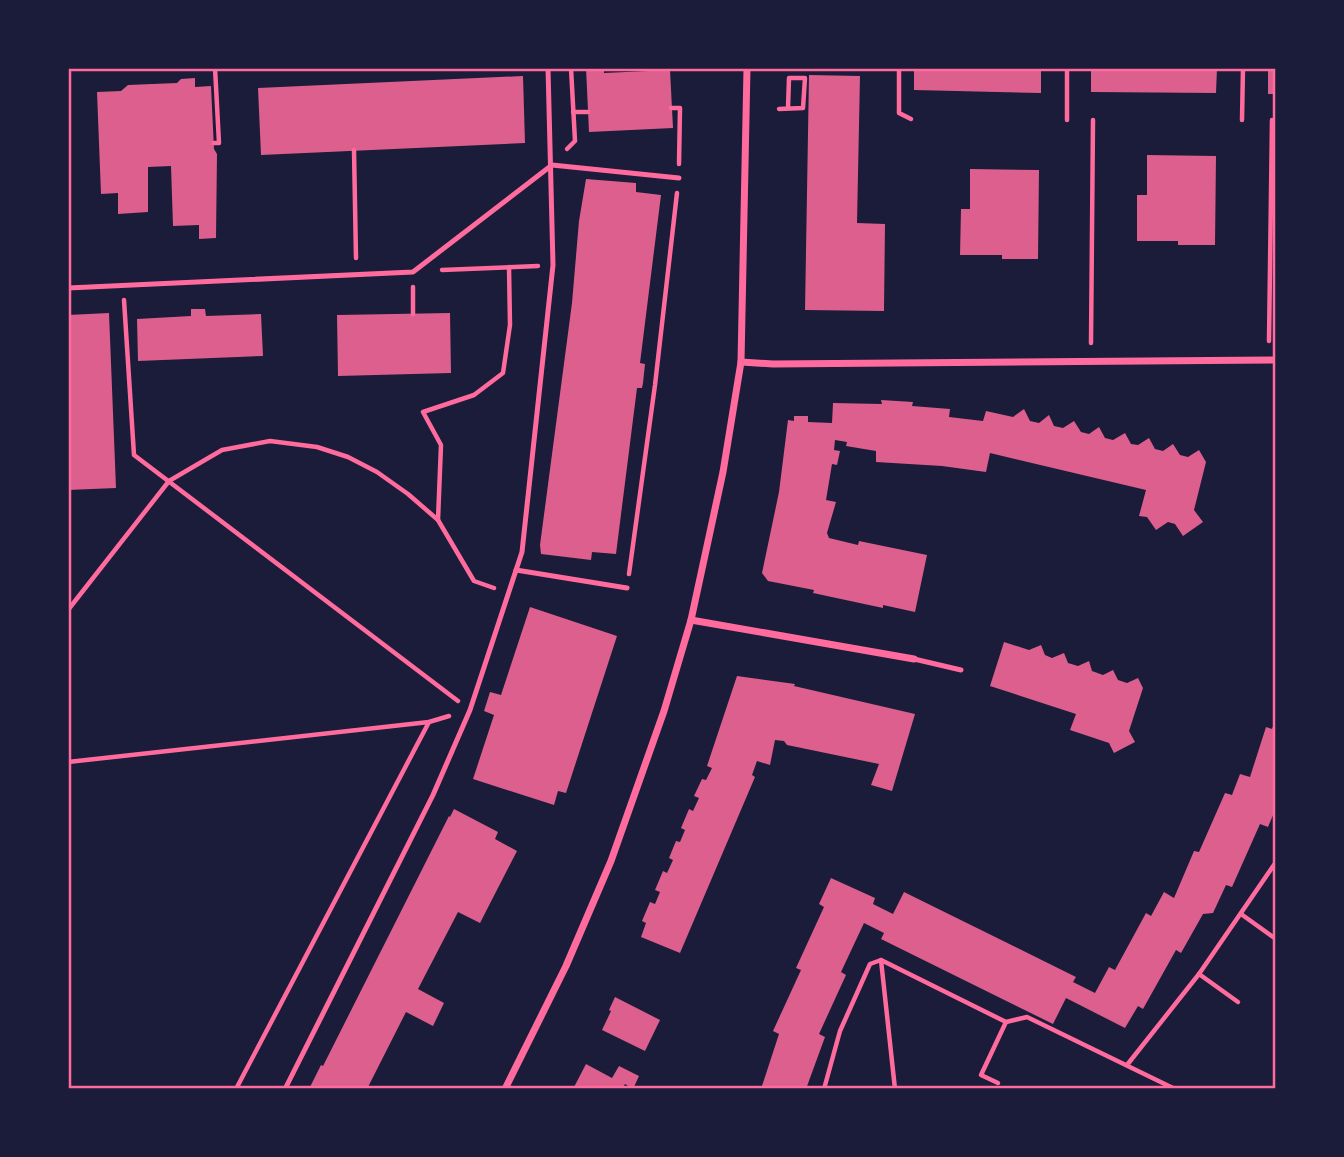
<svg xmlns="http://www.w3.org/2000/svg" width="1344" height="1157" viewBox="0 0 1344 1157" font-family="Lato,sans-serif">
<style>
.building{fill:#dd5f8e}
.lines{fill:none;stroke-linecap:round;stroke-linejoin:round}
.path{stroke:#ff6b9d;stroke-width:4.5}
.service{stroke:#ff6b9d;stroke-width:5}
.minor{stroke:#ff6b9d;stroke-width:7}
.neatline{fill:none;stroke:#ff6b9d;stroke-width:2.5}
</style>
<rect width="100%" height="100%" fill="#1b1b3a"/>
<!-- building -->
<g class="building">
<path d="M586,68H604V73L670,70L673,128L589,132Z"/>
<path d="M914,68H1041V93L914,90Z"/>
<path d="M1091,68H1217L1216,93L1091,92Z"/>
<rect x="1268" y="68" width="8" height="26"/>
<path d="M809,75L860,76L857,223L885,224L884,311L805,310Z"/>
<path d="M523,76L525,143L261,155L258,88Z"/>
<path d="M195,78V87L211,86L214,149L217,154L216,238L199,239V225L173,226L171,166L148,167V212L118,214V193L101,194L97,92L121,91L128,85L177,83L181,79Z"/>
<path d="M1147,155L1216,156L1215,245H1178V241H1137V195H1147Z"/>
<path d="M970,169L1039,170L1038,259H1002V255H960L961,209H970Z"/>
<path d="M586,179L636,183V192L661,195L640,363L645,364L643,383L642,388H637L616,554L592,552L591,560L541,554L540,545L572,303L579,221Z"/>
<path d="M191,309H205L206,316L261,314L263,356L138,361L137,319L191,316Z"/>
<path d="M109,313L116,488L68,490V315Z"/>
<path d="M450,313L451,373L338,376L337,315Z"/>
<path d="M881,400L913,402L912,406L950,409L949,417L983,421L986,411L1013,417L1024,409L1030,421L1039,423L1049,415L1054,426L1063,428L1074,421L1081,432L1089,434L1099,427L1105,438L1113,440L1125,433L1131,444L1138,445L1149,438L1155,449L1163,451L1173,444L1180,455L1188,457L1199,450L1206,462L1194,510L1203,522L1183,536L1175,524L1168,522L1156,530L1147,517L1139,516L1146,490L990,453L986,472L942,466L876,462V451L846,446L847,442L835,440L834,450L840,451L837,465L832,464L826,500L836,502L827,533L829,538L858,545L859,541L927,555L915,612L883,605V608L813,593L814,590L768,581L762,573L779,492L788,420L794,421V416H808V422L832,423L833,403L882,404Z"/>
<path d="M530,607L617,636L566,793L558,791L554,805L473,779L494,715L484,711L490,692L501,695Z"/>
<path d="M1004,642L1029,650L1041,645L1045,655L1052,658L1064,653L1068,663L1078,666L1089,661L1092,671L1103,675L1113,670L1118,680L1127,683L1138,678L1143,688L1129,731L1135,742L1114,753L1109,743L1070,730L1076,714L990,686Z"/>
<path d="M737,676L795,684L794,686L915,714L892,791L871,785L879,764L787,745L784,741L775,740L770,765L757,761L752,775L755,777L680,953L641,937L646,923L642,921L650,902L655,904L660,892L655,890L663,871L667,873L673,860L669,858L676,841L680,842L685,830L681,828L689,809L693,811L699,798L694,796L702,779L706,780L712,768L707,766Z"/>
<path d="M1276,719V808L1268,827L1260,824L1232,887L1226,885L1213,913L1203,914L1181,953L1176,950L1143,1009L1138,1006L1125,1028L1066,998L1053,1024L881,939L884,933L864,923L841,972L846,975L819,1034L825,1037L806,1089H761L779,1034L773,1031L801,970L796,968L824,907L819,904L831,878L875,898L873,904L893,914L904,892L1076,977L1073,982L1095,993L1109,967L1115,970L1146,913L1151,916L1164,892L1174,898L1194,851L1199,852L1225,793L1232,795L1240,774L1250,777L1266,727L1272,729Z"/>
<path d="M454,809L498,832L495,839L517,851L480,923L458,912L418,989L444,1003L433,1026L406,1012L367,1089H309L321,1065L323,1066L449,816L450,817Z"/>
<path d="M615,997L660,1020L645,1051L602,1030L611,1011L609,1010Z"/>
<path d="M586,1064L612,1078L619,1066L639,1076L633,1089L625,1084L622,1089H573Z"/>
</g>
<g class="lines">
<!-- path -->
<g class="path">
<path d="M899,68V113L911,119"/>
<path d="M1067,68V120"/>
<path d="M671,108H680L679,164"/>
<path d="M779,109L803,108L805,78H789L788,108"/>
<path d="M573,112H588"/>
<path d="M1242,120L1243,68"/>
<path d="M214,143H219L215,68"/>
<path d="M567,149L575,141L571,68"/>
<path d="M354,150L356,258"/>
<path d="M442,270L538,266"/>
<path d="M124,300L134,455L458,701"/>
<path d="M413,314V287"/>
<path d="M1269,341L1272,120"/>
<path d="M1091,343L1093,120"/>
<path d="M438,520L441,445L423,412L474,395L503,373L510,325L509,267"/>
<path d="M629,574L655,385L677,193"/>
<path d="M68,610L169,481L222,450L270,441L317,447L348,457L377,472L408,494L438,520L474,581L494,588"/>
<path d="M68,762L429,722L449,716"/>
<path d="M1241,914L1276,939"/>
<path d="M881,960L895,1089"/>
<path d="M1199,974L1238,1002"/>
<path d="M1127,1065L1199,974L1276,862"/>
<path d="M998,1083L981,1075L1006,1022"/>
<path d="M236,1089L429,722"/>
<path d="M824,1089L840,1031L870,964L881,960L1006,1022L1027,1017L1175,1089"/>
</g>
<!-- service -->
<g class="service">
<path d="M68,288L413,272L552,165L679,178"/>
<path d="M516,570L627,588"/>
<path d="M914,659L961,670"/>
<path d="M285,1089L433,795L470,710L522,552L553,265L548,68"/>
</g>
<!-- minor -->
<g class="minor">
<path d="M741,362L773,364L1276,360"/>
<path d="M691,620L914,659"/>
<path d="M505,1089L566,966L611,861L664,711L691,620L723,472L741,362L747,68"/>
</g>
</g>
<!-- border -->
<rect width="1344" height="1157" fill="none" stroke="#1b1b3a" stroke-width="140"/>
<rect x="70" y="70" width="1204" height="1017" class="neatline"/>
</svg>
